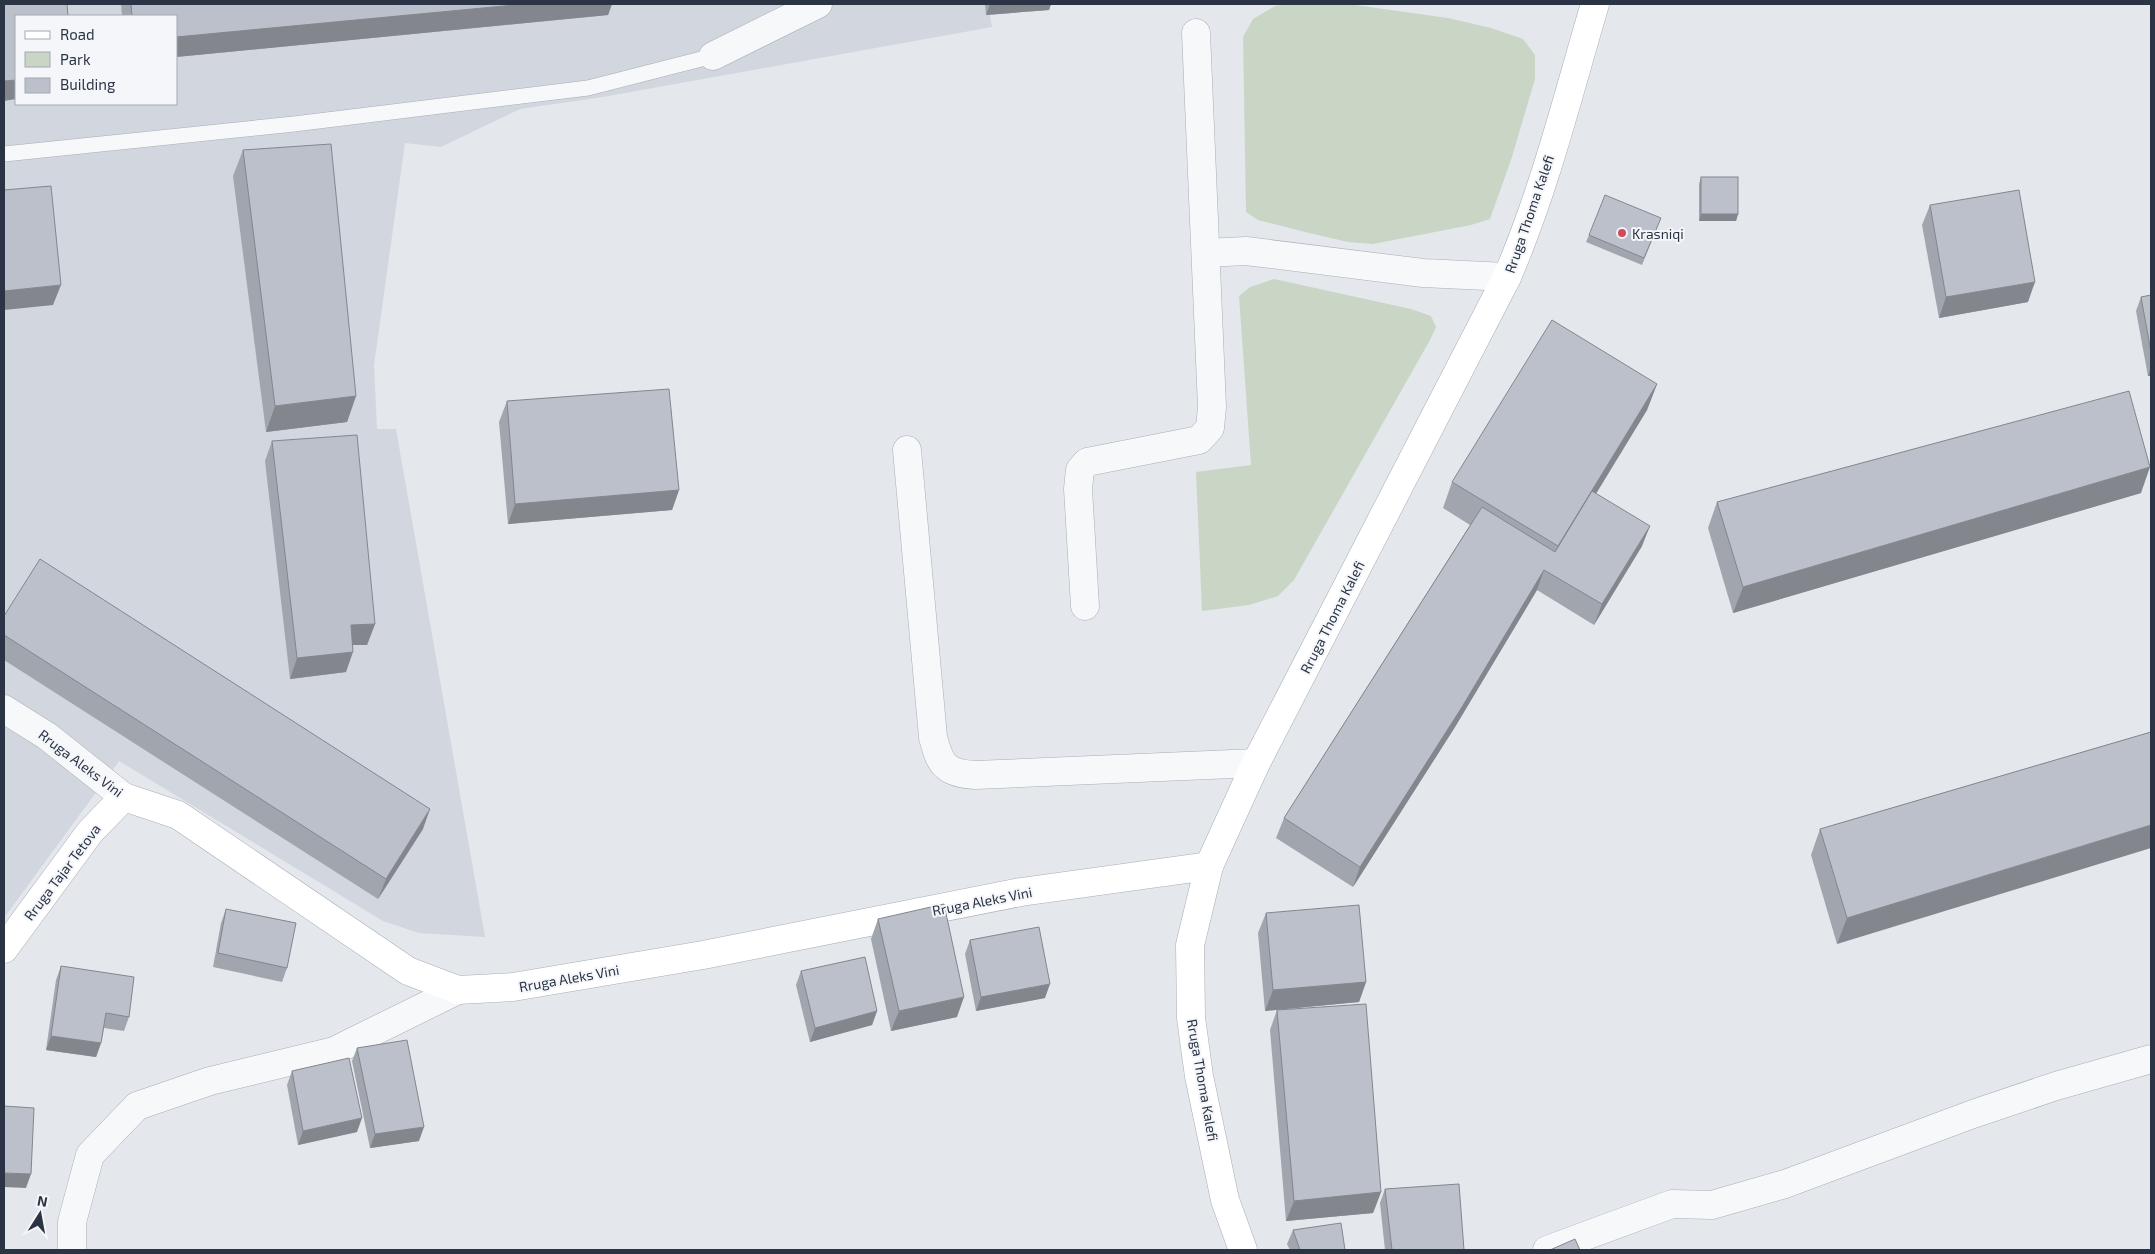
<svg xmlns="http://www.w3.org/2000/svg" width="2155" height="1254" viewBox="0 0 2155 1254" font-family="'Exo 2',sans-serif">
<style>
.built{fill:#d2d6de;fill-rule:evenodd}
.green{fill:#c9d6c5}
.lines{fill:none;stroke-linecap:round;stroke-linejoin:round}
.lane-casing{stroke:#a9aeb7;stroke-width:16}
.street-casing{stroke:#a9aeb7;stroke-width:29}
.secondary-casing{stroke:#a9aeb7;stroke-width:29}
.lane{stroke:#f7f8fa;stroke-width:15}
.street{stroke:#f7f8fa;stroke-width:28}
.secondary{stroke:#fff;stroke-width:28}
.wall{fill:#a1a5ae}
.shaded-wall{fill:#83868d}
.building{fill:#bbc0ca;stroke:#83868d}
.poi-dot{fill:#d1495b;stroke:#f4f6f9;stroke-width:2}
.labels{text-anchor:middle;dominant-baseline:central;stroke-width:4;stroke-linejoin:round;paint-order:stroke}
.street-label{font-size:14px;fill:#2b3445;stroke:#f4f6f9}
.poi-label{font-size:14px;fill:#2b3445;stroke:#f4f6f9;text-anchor:start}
</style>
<rect width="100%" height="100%" fill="#e4e7ec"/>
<!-- built -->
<path class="built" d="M4,4H988L992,27L603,97L520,109L441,147L405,143L374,365L377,429H396L485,937L419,933L383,921L119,761L4,918ZM16,16H176V104H16Z"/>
<!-- green -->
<g class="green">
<path d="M1290,4H1348L1448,18L1491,28L1523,39L1535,55V79L1512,157L1490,219L1471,225L1373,244L1348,242L1305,232L1258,220L1246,212L1243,37L1253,19L1275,6Z"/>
<path d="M1274,279L1411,309L1431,316L1436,327L1430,340L1294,580L1278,596L1249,605L1202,611L1196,472L1251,465L1239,296L1250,287Z"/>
</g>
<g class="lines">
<defs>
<path id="lane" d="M4,154L294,124L588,88L713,56"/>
<g id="street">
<path d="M713,56L818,4"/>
<path d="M1206,253L1246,251L1423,273L1507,277"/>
<path d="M907,450L933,737C940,765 945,773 975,775L1256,763"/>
<path d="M1085,606L1078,489L1080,470L1087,462L1199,440L1210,428L1212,407L1196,33"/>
<path d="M4,709L47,736L124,797"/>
<path d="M72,1250V1222L90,1155L137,1106L210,1081L334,1051L458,990"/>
<path d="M1547,1250L1672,1204L1712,1205L1785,1184L1973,1114L2056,1086L2151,1059"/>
</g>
<g id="secondary">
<path d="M4,949L90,832L124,797L178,815L408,971L458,990L513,987L703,955L1021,892L1209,866"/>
<path d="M1243,1250L1225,1200L1199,1076L1191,1018L1190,945L1209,866L1256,763L1507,277C1545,189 1568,95 1595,4"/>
</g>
</defs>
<!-- lane casing -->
<use href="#lane" class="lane-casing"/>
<!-- street casing -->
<use href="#street" class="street-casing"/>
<!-- secondary casing -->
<use href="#secondary" class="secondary-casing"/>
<!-- lane -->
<use href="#lane" class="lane"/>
<!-- street -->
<use href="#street" class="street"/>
<!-- secondary -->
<use href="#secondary" class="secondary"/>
</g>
<!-- wall -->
<g class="wall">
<path d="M121,4H612L608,15L176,57V16H122Z"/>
<path d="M985,4H1051L1049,10L986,15Z"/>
<path d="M243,150L356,396L347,422L266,432L233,176Z"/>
<path d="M1701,177L1738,214L1736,221H1699V184Z"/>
<path d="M1930,205L2028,302L1939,318L1922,225Z"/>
<path d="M1658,225L1642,265L1586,242L1589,235Z"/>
<path d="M2151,295V376H2148L2136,311L2141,297Z"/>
<path d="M1657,384L1647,410L1596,494L1642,546L1594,625L1537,590L1455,727L1353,887L1276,838L1284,818L1470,525L1443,508L1452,482Z"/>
<path d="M507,401L679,490L672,510L508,524L499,422Z"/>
<path d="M272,441L375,624L367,645H353L346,672L290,679L265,461Z"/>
<path d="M2141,493L1733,613L1708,528L1717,502Z"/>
<path d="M4,616L423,829L378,899L4,660Z"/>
<path d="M2151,732L1837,944L1811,855L1820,829Z"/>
<path d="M226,909L287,968L282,982L213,967L221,923Z"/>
<path d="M1266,913L1366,982L1359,1002L1265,1011L1258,933Z"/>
<path d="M878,919L957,1017L891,1031L871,939Z"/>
<path d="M970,940L1045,998L976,1011L965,954Z"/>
<path d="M61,966L129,1017L124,1031L104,1028L101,1043L96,1057L46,1050L56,980Z"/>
<path d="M801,971L877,1011L872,1025L810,1042L796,985Z"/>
<path d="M1277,1010L1381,1192L1373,1213L1286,1221L1270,1030Z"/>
<path d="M357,1048L419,1141L370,1148L352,1061Z"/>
<path d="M292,1071L357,1132L298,1145L287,1085Z"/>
<path d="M1385,1189L1464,1250H1385L1380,1203Z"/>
<path d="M1293,1230L1345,1250H1290L1287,1244Z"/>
</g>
<!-- shaded-wall -->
<g class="shaded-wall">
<path d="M525,4H612L608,15L176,57V37Z"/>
<path d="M990,4H1051L1049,10L986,15Z"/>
<path d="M16,80V99L4,101V81Z"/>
<path d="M1701,214H1738L1736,221H1699Z"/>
<path d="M2035,282L2028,302L1939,318L1946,297Z"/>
<path d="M61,285L53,305L4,310V291Z"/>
<path d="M2151,367V376H2148Z"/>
<path d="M1657,384L1647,410L1548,572L1558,546Z"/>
<path d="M356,396L347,422L266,432L275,406Z"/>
<path d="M2150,467L2141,493L1733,613L1743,587Z"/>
<path d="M679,490L672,510L508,524L515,504Z"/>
<path d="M1650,526L1642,546L1594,625L1602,604Z"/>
<path d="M1544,570L1537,590L1455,727L1353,887L1360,867Z"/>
<path d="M375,624L367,645H344L351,625Z"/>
<path d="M353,652L346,672L290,679L297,658Z"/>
<path d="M430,809L423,829L378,899L386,879Z"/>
<path d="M2151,825V848L1837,944L1847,918Z"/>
<path d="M1366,982L1359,1002L1265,1011L1273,990Z"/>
<path d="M1050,984L1045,998L976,1011L981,997Z"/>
<path d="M964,997L957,1017L891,1031L899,1011Z"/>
<path d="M877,1011L872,1025L810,1042L815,1028Z"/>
<path d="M51,1036L101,1043L96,1057L46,1050Z"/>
<path d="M362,1118L357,1132L298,1145L303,1131Z"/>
<path d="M424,1127L419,1141L370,1148L375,1134Z"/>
<path d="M4,1173L31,1174L26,1188L4,1187Z"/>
<path d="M1381,1192L1373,1213L1286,1221L1294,1201Z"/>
</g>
<!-- building -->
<g class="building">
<path d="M4,4H67L68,16H16V80L4,81Z"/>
<path d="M131,4H525L176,37V16H132Z"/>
<path d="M331,144L356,396L275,406L243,150Z"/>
<rect x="1701" y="177" width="37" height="37"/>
<path d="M51,186L61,285L4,291V190Z"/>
<path d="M2019,190L2035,282L1946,297L1930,205Z"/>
<path d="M1605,195L1661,218L1644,258L1589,235Z"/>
<path d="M2151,295V352L2141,297Z"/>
<path d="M1552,320L1657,384L1558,546L1452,482Z"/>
<path d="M669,389L679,490L515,504L507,401Z"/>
<path d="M2129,391L2150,467L1743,587L1717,502Z"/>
<path d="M357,435L375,624L351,625L353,652L297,658L272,441Z"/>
<path d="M1592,491L1650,526L1602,604L1544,570L1462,707L1360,867L1284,818L1482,507L1555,552Z"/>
<path d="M40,559L430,809L386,879L4,635V616Z"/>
<path d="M2151,732V825L1847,918L1820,829Z"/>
<path d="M944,904L964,997L899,1011L878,919Z"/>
<path d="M1359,905L1366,982L1273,990L1266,913Z"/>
<path d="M226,909L296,923L287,968L218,953Z"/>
<path d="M1039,927L1050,984L981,997L970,940Z"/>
<path d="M865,957L877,1011L815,1028L801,971Z"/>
<path d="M61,966L134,977L129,1017L106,1013L101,1043L51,1036Z"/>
<path d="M1366,1004L1381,1192L1294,1201L1277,1010Z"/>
<path d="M407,1040L424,1127L375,1134L357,1048Z"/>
<path d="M349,1058L362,1118L303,1131L292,1071Z"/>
<path d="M4,1106L34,1108L31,1174L4,1173Z"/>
<path d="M1459,1184L1464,1250H1392L1385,1189Z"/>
<path d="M1341,1223L1345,1250H1300L1293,1230Z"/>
<path d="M1575,1239L1580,1250H1550Z"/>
</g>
<!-- markers -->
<circle class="poi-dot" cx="1622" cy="233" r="5"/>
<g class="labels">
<!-- street labels -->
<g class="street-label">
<text transform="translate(1529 214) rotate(-71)">Rruga Thoma Kalefi</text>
<text transform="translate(1332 617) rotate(-63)">Rruga Thoma Kalefi</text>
<text transform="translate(81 763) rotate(37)">Rruga Aleks Vini</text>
<text transform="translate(62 872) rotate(-53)">Rruga Tajar Tetova</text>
<text transform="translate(982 901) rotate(-11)">Rruga Aleks Vini</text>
<text transform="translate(569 978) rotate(-10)">Rruga Aleks Vini</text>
<text transform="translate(1203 1080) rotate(80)">Rruga Thoma Kalefi</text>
</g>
<!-- poi labels -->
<g class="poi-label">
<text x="1632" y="233">Krasniqi</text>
</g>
</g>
<!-- border -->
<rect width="2155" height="1254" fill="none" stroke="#2b3445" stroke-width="10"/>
<!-- legend -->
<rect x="15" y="15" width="162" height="90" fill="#f4f6f9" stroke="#a4a8b1"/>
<rect x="25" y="31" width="25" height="8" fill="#ffffff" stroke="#a4a8b1"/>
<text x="60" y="40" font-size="15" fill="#2b3445">Road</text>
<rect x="25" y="52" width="25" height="15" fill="#c9d6c5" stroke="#a4a8b1"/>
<text x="60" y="65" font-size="15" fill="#2b3445">Park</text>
<rect x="25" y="78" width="25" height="15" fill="#bbc0ca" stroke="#a4a8b1"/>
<text x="60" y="90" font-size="15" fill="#2b3445">Building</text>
<!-- north arrow -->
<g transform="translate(40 1214) rotate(11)" stroke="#f4f6f9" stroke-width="4" paint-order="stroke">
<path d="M0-4L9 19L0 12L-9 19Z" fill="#2b3445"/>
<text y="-8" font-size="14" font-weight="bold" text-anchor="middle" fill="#2b3445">N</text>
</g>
</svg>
